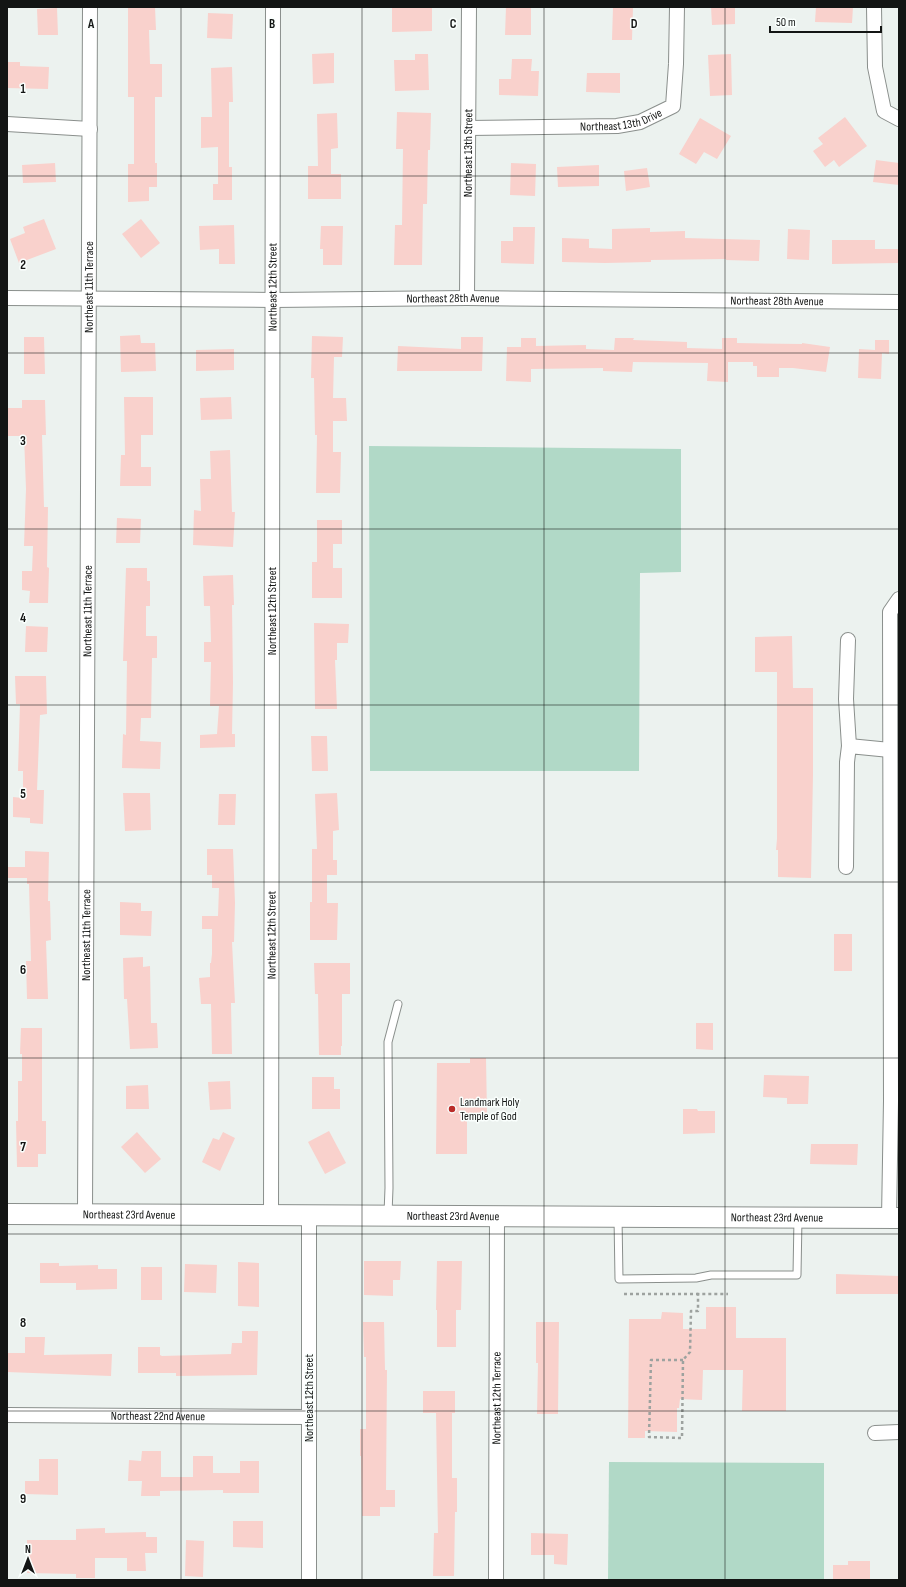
<svg xmlns="http://www.w3.org/2000/svg" width="906" height="1587" viewBox="0 0 906 1587" font-family="'Sofia Sans Condensed',sans-serif">
<style>
.green{fill:#b1d9c7}
.building{fill:#f9d1cc}
.lines{fill:none;stroke-linecap:round;stroke-linejoin:round}
.service-casing{stroke:#8a8f8c;stroke-width:9}
.minor-casing{stroke:#8a8f8c;stroke-width:16}
.secondary-casing{stroke:#8a8f8c;stroke-width:22}
.path{stroke:#9da29f;stroke-width:2.5;stroke-dasharray:3 3;stroke-linecap:butt}
.service{stroke:#fff;stroke-width:7}
.minor{stroke:#fff;stroke-width:14}
.secondary{stroke:#fff;stroke-width:20}
.grid{fill:none;stroke:#131514;stroke-width:1;stroke-opacity:0.55}
.poi-dot{fill:#ba2c28;stroke:#fafffd;stroke-width:1.5}
.labels{text-anchor:middle;dominant-baseline:central;stroke-width:3;stroke-linejoin:round;paint-order:stroke}
.street-label{font-size:12px;fill:#131514;stroke:#fafffd}
.poi-label{font-size:12px;fill:#131514;stroke:#fafffd;text-anchor:start}
.grid-label{font-size:13px;text-anchor:middle;font-weight:bold;fill:#131514;stroke:#fafffd;stroke-width:3;stroke-linejoin:round;paint-order:stroke}
</style>
<rect width="100%" height="100%" fill="#ecf2ef"/>
<!-- green -->
<g class="green">
<path d="M369,446L681,449V572L640,573L639,771H370Z"/>
<path d="M609,1462L824,1463V1580H608Z"/>
</g>
<!-- building -->
<g class="building">
<path d="M155,7L156,30H149L150,64H162V97H155V163H157V187H149V201L128,202V164H134V97H128V8Z"/>
<path d="M392,7H432V31L392,32Z"/>
<path d="M506,7H531V35H505Z"/>
<path d="M613,7H633L632,40H612Z"/>
<path d="M711,7H735V24L712,25Z"/>
<path d="M816,7H853L852,23L815,22Z"/>
<path d="M57,8L58,35H38L37,9Z"/>
<path d="M208,13L233,14L232,39L207,38Z"/>
<path d="M334,53V83L313,84L312,54Z"/>
<path d="M415,54H428L429,90L395,91L394,60H415Z"/>
<path d="M731,54L732,95L710,96L708,55Z"/>
<path d="M512,59H532L531,71H539L538,96L499,95V79H511Z"/>
<path d="M7,62H20V66L49,67L48,89L7,88Z"/>
<path d="M232,67L233,102H229V167H232V200H213V184H218V147L201,148V117H212L211,68Z"/>
<path d="M587,73H620V93L586,92Z"/>
<path d="M397,112L431,113L430,150H428L427,204H423L422,265H394L395,225H402L403,149H396Z"/>
<path d="M337,113L338,148L331,149V174H341V199H308V166H318L317,114Z"/>
<path d="M845,117L867,146L839,167L834,160L825,167L813,151L823,144L818,138Z"/>
<path d="M700,118L731,136L717,159L704,152L696,164L679,154Z"/>
<path d="M876,160L899,163V185L873,182Z"/>
<path d="M55,163L56,182L23,183L22,165Z"/>
<path d="M511,163L536,164L535,196L510,195Z"/>
<path d="M599,165V186L558,187L557,167Z"/>
<path d="M647,168L650,187L626,191L624,171Z"/>
<path d="M44,219L56,249L19,263L10,239L25,233L23,227Z"/>
<path d="M141,219L160,243L141,258L122,234Z"/>
<path d="M234,225L235,264H219V249L200,250L199,226Z"/>
<path d="M321,226H343L342,265H323V249H320Z"/>
<path d="M513,227H535L534,264L501,263V241H513Z"/>
<path d="M650,228V232L685,231V238L760,240L759,261L726,260V259L651,260V262L605,263L562,262V238L589,239V248L612,249V229Z"/>
<path d="M788,229L810,230L809,260L787,259Z"/>
<path d="M832,240H875V249H899V263L832,264Z"/>
<path d="M140,335L141,343H155L156,371L121,372L120,336Z"/>
<path d="M312,336L343,337L342,357H334L333,398H346L347,421H333V452H341L340,493H316L317,435H315L314,378H311Z"/>
<path d="M24,337H44L45,374H24Z"/>
<path d="M461,337H483L482,371H397L398,346L461,349Z"/>
<path d="M521,338H536V346L586,345V349L614,350L615,338H634L633,340L687,342V348L722,349V338H737V343L802,344V343L830,347L826,372L793,368H779V377H757V366H753V362H728V382L707,381L708,363L633,362L632,372L603,371V368L531,369V382L506,381L507,347H521Z"/>
<path d="M875,340H889V354L882,353L881,379L858,378L859,349L875,350Z"/>
<path d="M234,349V370L196,371V350Z"/>
<path d="M124,397H153V435H141V467H151V486H120L121,455H125Z"/>
<path d="M231,397L232,419L201,420L200,398Z"/>
<path d="M22,400H45L46,435H42L44,507H48L47,567L49,568L48,603H29L30,591L22,590V571H32L33,546H24L26,489L24,436H8L7,408H22Z"/>
<path d="M230,450L232,512H235L233,547L193,545L194,510L201,511L200,479H211L210,451Z"/>
<path d="M117,518L141,519L140,543H116Z"/>
<path d="M317,520H342V544H333V568H342V598H312V562H317Z"/>
<path d="M126,568H147V581H150V606H146V636H157V658H152L151,718H141L140,741L161,742L160,769L122,768L123,734L126,735L127,661H123Z"/>
<path d="M233,575L234,605H232L233,683L232,734H235V747L200,748V735L217,734L219,706H210L211,662H204V642H211L210,606H204L203,576Z"/>
<path d="M314,623L349,624L348,643H337V660H335L337,709H315Z"/>
<path d="M26,626L48,627L47,652H25Z"/>
<path d="M792,636L793,688H813V775L811,878L778,877V850H776L777,839V672H755V637Z"/>
<path d="M15,676H46L47,714L40,715L37,790H44L43,824L30,823V818L13,817V797L23,798V771H18L20,704H16Z"/>
<path d="M311,736H327L328,771H312Z"/>
<path d="M123,793H150L151,830L125,831Z"/>
<path d="M337,793L339,830L333,831V860H337V875H327V903H338L337,940H310V902H312V849H317L315,794Z"/>
<path d="M219,794H236L235,825H218Z"/>
<path d="M207,849H233L235,903L234,942H232L235,1003H231L232,1054H212L211,1004H201L199,978L210,977V963H211L212,954V929H202V916H218L219,888H212V875H207Z"/>
<path d="M25,851L49,852L48,901H50L51,940L46,941L48,999H27L26,961H31L29,884H27V878H7V867H25Z"/>
<path d="M120,902L141,903V911H152L151,936L120,935Z"/>
<rect x="834" y="934" width="18" height="37"/>
<path d="M143,957V967L150,966L151,1023H157L158,1048L130,1049L127,999H124L123,958Z"/>
<path d="M314,963H350V994H342V1046H341V1055H319L318,994H315Z"/>
<path d="M696,1023H713V1050L696,1049Z"/>
<path d="M21,1028H42V1121H46V1154H38V1167H17L16,1121H18V1081H22V1054H20Z"/>
<path d="M470,1058H486L487,1115H467V1154H436L437,1063H470Z"/>
<path d="M764,1075L809,1076L808,1104H787V1098L763,1097Z"/>
<path d="M312,1077H334V1089H340V1109H312Z"/>
<path d="M230,1081L231,1109L210,1110L208,1082Z"/>
<path d="M148,1085L149,1109H126V1086Z"/>
<path d="M683,1109H697L698,1111H715V1133L683,1134Z"/>
<path d="M329,1131L346,1163L325,1174L308,1142Z"/>
<path d="M137,1132L161,1159L145,1173L121,1147Z"/>
<path d="M223,1132L235,1138L220,1171L202,1162L213,1138L219,1140Z"/>
<path d="M811,1144H858L857,1165L810,1164Z"/>
<path d="M364,1261H401L400,1280H393V1296L364,1295Z"/>
<path d="M437,1261H462L461,1310H456V1347H437V1310H436Z"/>
<path d="M238,1262L259,1263V1307L238,1306Z"/>
<path d="M40,1263H59V1266L98,1265V1269H117V1289L76,1290V1283H40Z"/>
<path d="M185,1264L217,1265L216,1293L184,1292Z"/>
<rect x="141" y="1267" width="21" height="33"/>
<path d="M836,1274L899,1276V1294H836Z"/>
<path d="M706,1307H736V1338H786V1411H742L743,1370H703L702,1400L680,1399L679,1408H677V1432L645,1431V1438H628L629,1319H661L662,1312L683,1313V1329H706Z"/>
<path d="M363,1322H384L385,1370H387L386,1490H395V1507H380V1516H362L361,1456H360V1429H366V1357H364Z"/>
<path d="M536,1322H559L558,1414H537L538,1363H536Z"/>
<path d="M242,1331H258L257,1375L176,1376V1373H138V1347H160V1355L162,1356L231,1354L232,1343H242Z"/>
<path d="M25,1337H45L44,1355L112,1354L111,1376L7,1372V1353H25Z"/>
<path d="M423,1391H455V1413H452V1478H457V1512H455L454,1576H433L434,1533H438L436,1413H423Z"/>
<path d="M142,1451H161V1477H193V1456H213V1473H240V1461H259V1493H223V1490L160,1491V1496H141L142,1481H128L129,1460L141,1461Z"/>
<path d="M39,1459H58V1495L25,1494V1481H39Z"/>
<path d="M233,1521H263V1548L233,1547Z"/>
<path d="M105,1528V1533L146,1532V1537H157V1553H145L146,1571H127V1558H95V1578H76V1574L27,1573V1540H76V1529Z"/>
<path d="M531,1533L568,1534L567,1565L554,1564V1555H531Z"/>
<path d="M186,1540L204,1541L203,1577L185,1576Z"/>
<path d="M848,1561H870V1580H833V1565H848Z"/>
</g>
<g class="lines">
<defs>
<g id="service">
<path d="M388,1214L389,1188L388,1042L398,1004"/>
<path d="M618,1217L619,1279L696,1278L711,1275H797L798,1218"/>
</g>
<g id="minor">
<path d="M874,7L875,67L884,111L899,119"/>
<path d="M7,124L90,129"/>
<path id="s1" d="M468,128L617,126L640,122L673,106L676,64L677,7"/>
<path id="s2" d="M7,298L273,300L467,298L899,302"/>
<path id="s3" d="M467,298L469,7"/>
<path d="M848,640L846,699L849,746"/>
<path d="M846,867L847,762L849,746L890,750"/>
<path id="s4" d="M85,1214L90,7"/>
<path id="s5" d="M271,1215L273,7"/>
<path d="M889,1218L891,1101L890,612L899,599"/>
<path id="s6" d="M7,1415L309,1417"/>
<path d="M875,1433L899,1432"/>
<path d="M309,1580V1215"/>
<path id="s7" d="M496,1580L497,1216"/>
</g>
<g id="secondary">
<path id="s8" d="M7,1214L899,1218"/>
</g>
</defs>
<!-- service casing -->
<use href="#service" class="service-casing"/>
<!-- minor casing -->
<use href="#minor" class="minor-casing"/>
<!-- secondary casing -->
<use href="#secondary" class="secondary-casing"/>
<!-- path -->
<g class="path">
<path d="M624,1294H698L699,1292"/>
<path d="M683,1360H651L649,1437L682,1438L683,1360L690,1352L691,1311H698V1294H728"/>
</g>
<!-- service -->
<use href="#service" class="service"/>
<!-- minor -->
<use href="#minor" class="minor"/>
<!-- secondary -->
<use href="#secondary" class="secondary"/>
</g>
<!-- grid -->
<path class="grid" d="M181,7V1580M362,7V1580M544,7V1580M725,7V1580M7,176H899M7,353H899M7,529H899M7,705H899M7,882H899M7,1058H899M7,1234H899M7,1411H899"/>
<!-- markers -->
<circle class="poi-dot" cx="452" cy="1109" r="4"/>
<g class="labels">
<!-- street labels -->
<g class="street-label">
<text stroke="none"><textPath href="#s1" startOffset="154">Northeast 13th Drive</textPath></text>
<text stroke="none"><textPath href="#s3" startOffset="145">Northeast 13th Street</textPath></text>
<text stroke="none"><textPath href="#s4" startOffset="927">Northeast 11th Terrace</textPath></text>
<text stroke="none"><textPath href="#s5" startOffset="928">Northeast 12th Street</textPath></text>
<text stroke="none"><textPath href="#s2" startOffset="446">Northeast 28th Avenue</textPath></text>
<text stroke="none"><textPath href="#s2" startOffset="770">Northeast 28th Avenue</textPath></text>
<text stroke="none"><textPath href="#s4" startOffset="603">Northeast 11th Terrace</textPath></text>
<text stroke="none"><textPath href="#s5" startOffset="604">Northeast 12th Street</textPath></text>
<text stroke="none"><textPath href="#s4" startOffset="279">Northeast 11th Terrace</textPath></text>
<text stroke="none"><textPath href="#s5" startOffset="280">Northeast 12th Street</textPath></text>
<text stroke="none"><textPath href="#s8" startOffset="122">Northeast 23rd Avenue</textPath></text>
<text stroke="none"><textPath href="#s8" startOffset="446">Northeast 23rd Avenue</textPath></text>
<text stroke="none"><textPath href="#s8" startOffset="770">Northeast 23rd Avenue</textPath></text>
<text transform="translate(309 1398) rotate(-90)">Northeast 12th Street</text>
<text stroke="none"><textPath href="#s7" startOffset="182">Northeast 12th Terrace</textPath></text>
<text stroke="none"><textPath href="#s6" startOffset="151">Northeast 22nd Avenue</textPath></text>
</g>
<!-- poi labels -->
<g class="poi-label">
<text x="460" y="1102">Landmark Holy<tspan x="460" dy="14">Temple of God</tspan></text>
</g>
</g>
<g class="grid-label">
<text x="91" y="28">A</text>
<text x="272" y="28">B</text>
<text x="453" y="28">C</text>
<text x="634" y="28">D</text>
<text x="23" y="93">1</text>
<text x="23" y="269">2</text>
<text x="23" y="445">3</text>
<text x="23" y="622">4</text>
<text x="23" y="798">5</text>
<text x="23" y="974">6</text>
<text x="23" y="1151">7</text>
<text x="23" y="1327">8</text>
<text x="23" y="1503">9</text>
</g>
<!-- border -->
<rect width="906" height="1587" fill="none" stroke="#131514" stroke-width="16"/>
<!-- north arrow -->
<g transform="translate(28 1559)" stroke="#fafffd" stroke-width="3" paint-order="stroke">
<path d="M0-3L7 15L0 10L-7 15Z" fill="#131514"/>
<text y="-6" font-size="11" font-weight="bold" text-anchor="middle" fill="#131514">N</text>
</g>
<!-- scale -->
<path d="M770 26v6h111v-6" fill="none" stroke="#131514" stroke-width="2"/>
<text x="776" y="26" font-size="12" fill="#131514" stroke="#fafffd" stroke-width="3" paint-order="stroke">50 m</text>
</svg>
